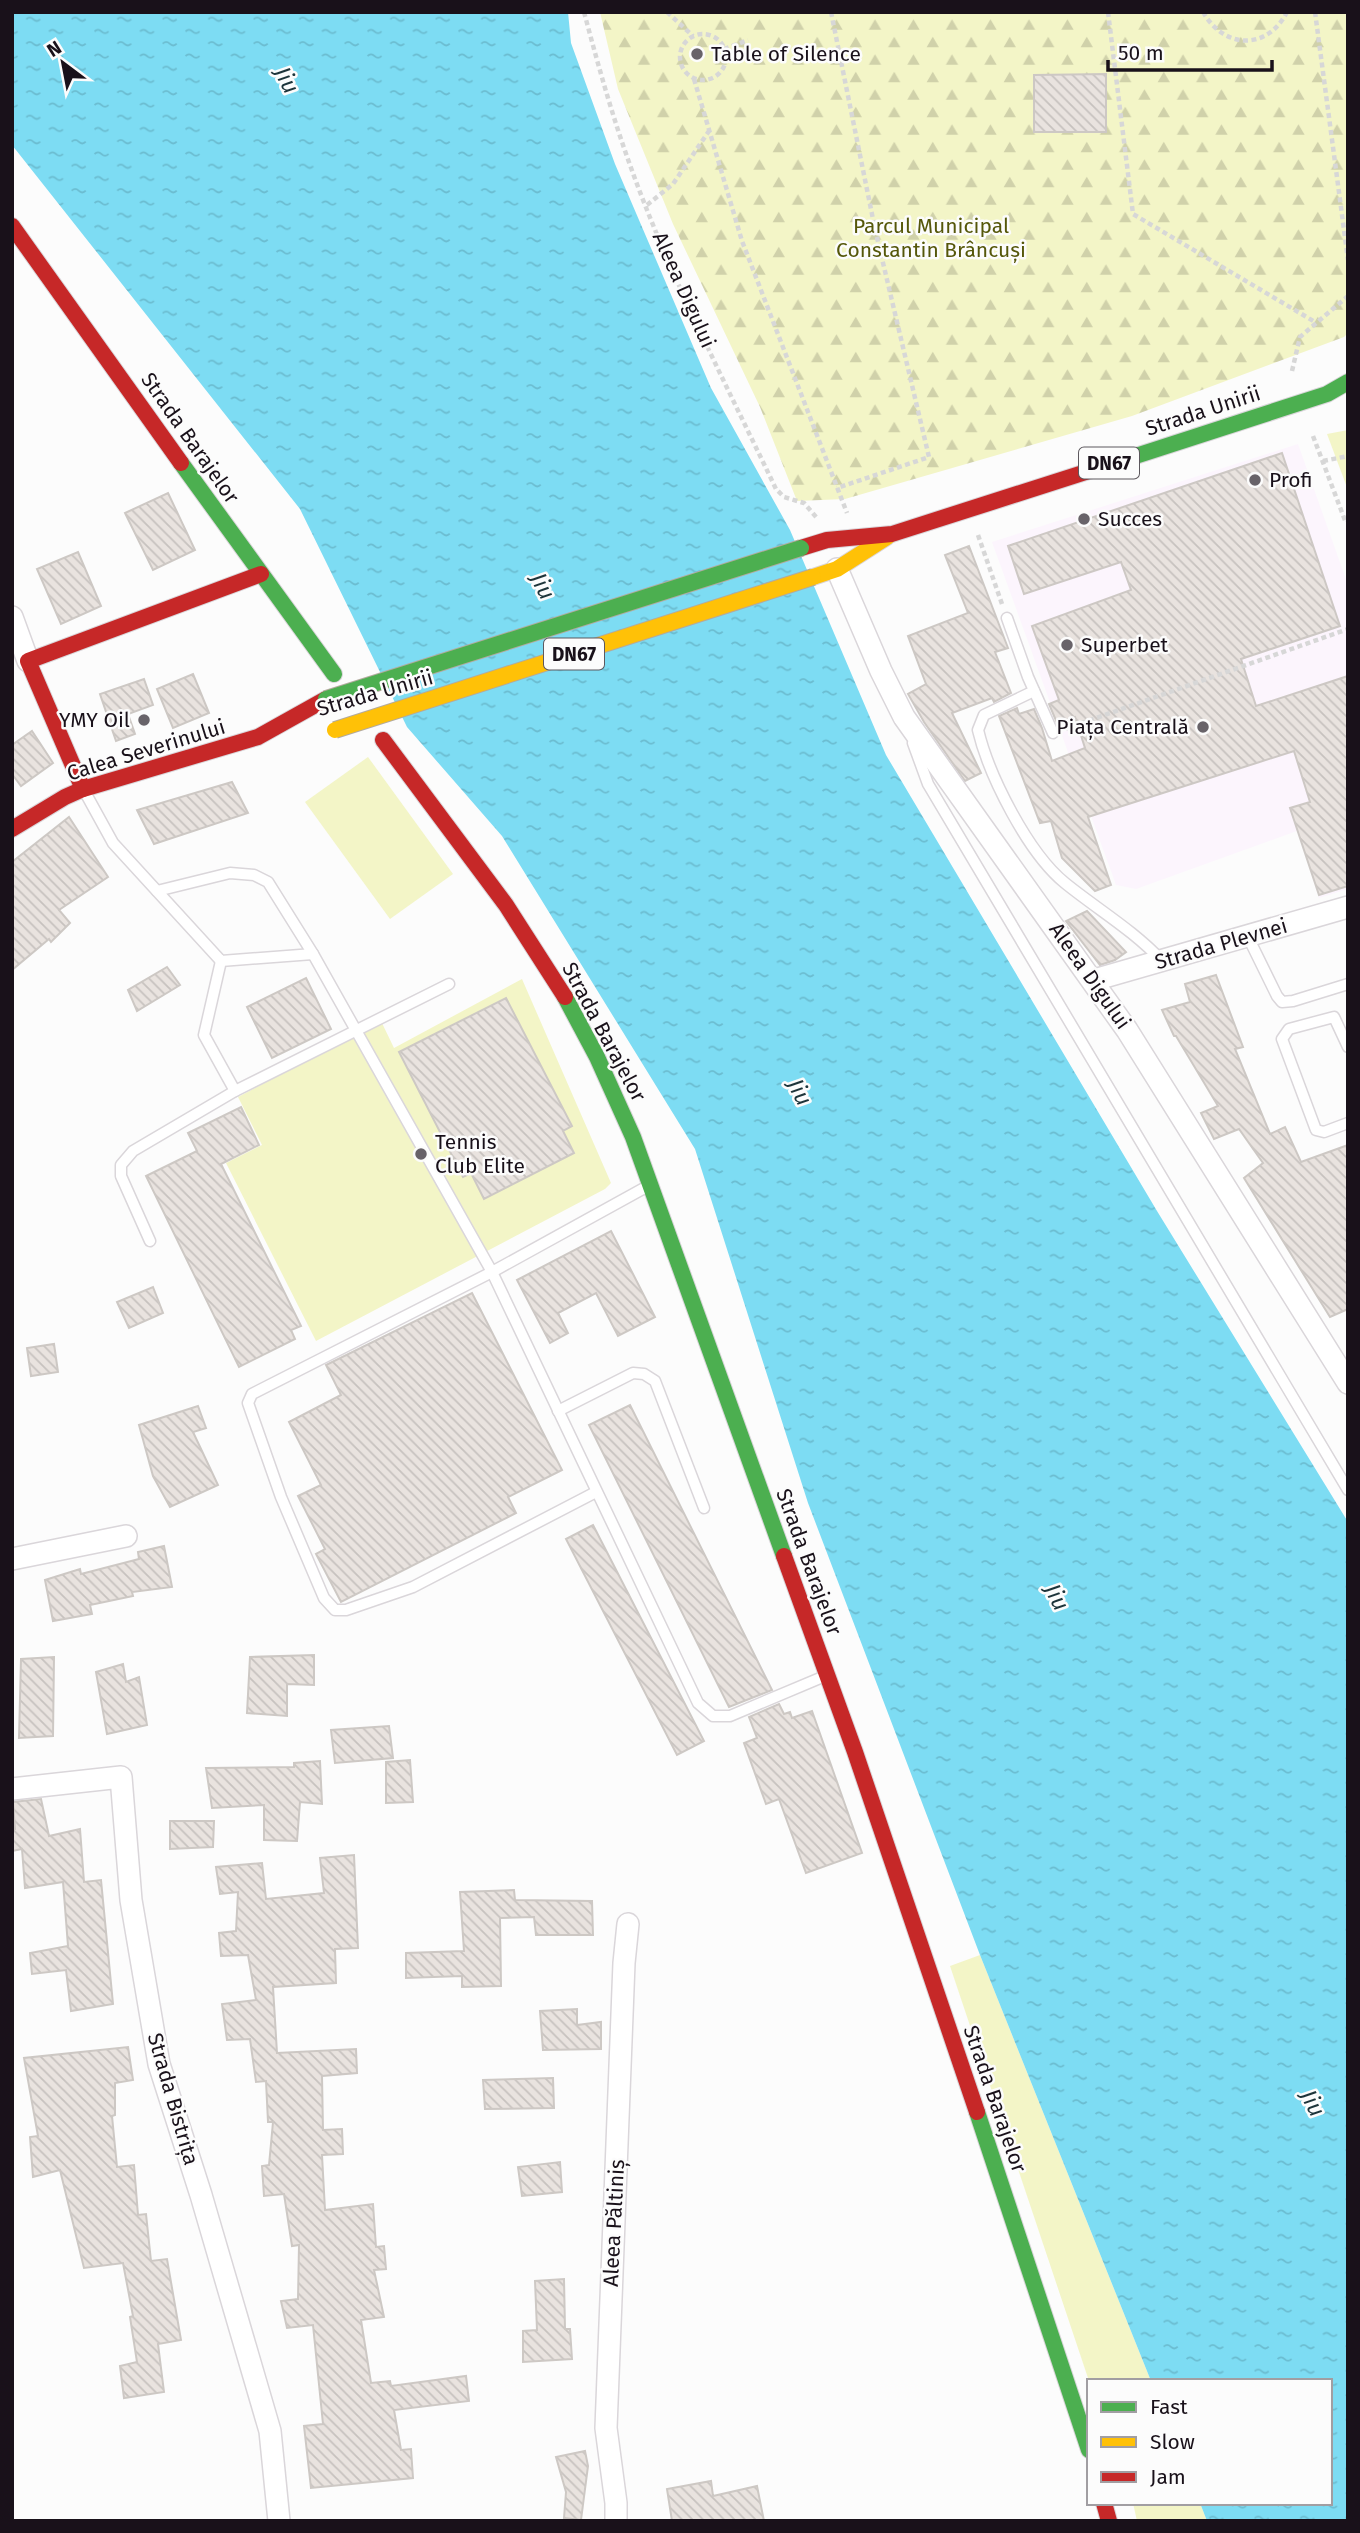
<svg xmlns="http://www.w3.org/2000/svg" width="1360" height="2533" viewBox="0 0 1360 2533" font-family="'Fira Sans',sans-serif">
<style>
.built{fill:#fcf5fd}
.green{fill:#f3f5c7}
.forest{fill:url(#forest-firs)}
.water{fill:url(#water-ripples)}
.building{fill:url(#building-back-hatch);stroke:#cdc8c4;stroke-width:2}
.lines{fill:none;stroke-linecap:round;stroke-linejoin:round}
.lane-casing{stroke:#dad6da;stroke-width:13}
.street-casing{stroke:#dad6da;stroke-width:24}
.fast-casing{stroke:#dad6da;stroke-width:18}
.slow-casing{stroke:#dad6da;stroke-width:18}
.jam-casing{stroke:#dad6da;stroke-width:18}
.path{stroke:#d7d7d7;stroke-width:4.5;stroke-dasharray:5 3.5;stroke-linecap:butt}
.lane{stroke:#fff;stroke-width:10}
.street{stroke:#fff;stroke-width:21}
.fast{stroke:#4caf50;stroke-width:16}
.slow{stroke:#ffc107;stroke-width:16}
.jam{stroke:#c62828;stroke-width:16}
.fast-bridge-casing{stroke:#b3aa9e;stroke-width:18;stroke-linecap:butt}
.slow-bridge-casing{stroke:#b3aa9e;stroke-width:18;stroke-linecap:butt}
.fast-bridge{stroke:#4caf50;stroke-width:16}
.slow-bridge{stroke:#ffc107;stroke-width:16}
.poi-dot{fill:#686369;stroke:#fcfcfc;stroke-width:2.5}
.labels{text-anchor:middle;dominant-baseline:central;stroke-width:5;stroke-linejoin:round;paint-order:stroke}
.shield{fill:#fcfcfc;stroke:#5d585e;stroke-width:2}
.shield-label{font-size:19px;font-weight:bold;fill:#19111a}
.poi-label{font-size:21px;fill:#19111a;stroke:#fcfcfc;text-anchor:start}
.park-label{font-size:21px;fill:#55570a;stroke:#fcfcfc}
.street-label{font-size:21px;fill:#19111a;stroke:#fcfcfc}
.water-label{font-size:23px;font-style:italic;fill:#1d343a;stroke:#fcfcfc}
</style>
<defs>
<pattern id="forest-firs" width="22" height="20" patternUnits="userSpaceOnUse" patternTransform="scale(1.75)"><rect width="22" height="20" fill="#f3f5c7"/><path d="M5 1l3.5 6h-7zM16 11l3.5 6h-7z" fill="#d0d1aa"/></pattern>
<pattern id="water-ripples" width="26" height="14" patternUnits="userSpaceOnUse" patternTransform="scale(1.75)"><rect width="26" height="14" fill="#7ddcf3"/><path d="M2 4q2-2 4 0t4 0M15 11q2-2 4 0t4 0" fill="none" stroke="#6bbcd0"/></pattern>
<pattern id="building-back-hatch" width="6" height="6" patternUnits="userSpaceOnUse" patternTransform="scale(1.75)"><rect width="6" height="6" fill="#e9e3df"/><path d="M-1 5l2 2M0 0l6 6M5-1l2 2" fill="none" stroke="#c7c2bf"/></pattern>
</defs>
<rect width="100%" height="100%" fill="#fcfcfc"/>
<!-- built -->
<path class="built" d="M1298,444L1348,585V889L1319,898L1297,831L1136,889L1116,885L992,542Z"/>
<!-- green -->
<g class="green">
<path d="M1348,430V490L1327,434Z"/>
<path d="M368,757L453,874L390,919L305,802Z"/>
<path d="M522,979L611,1183L605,1189L316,1341L226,1163L262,1145L238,1097L381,1021L394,1048Z"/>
<path d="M980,1955L1151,2381H1089L950,1966Z"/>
<path d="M1133,2503H1200L1207,2521H1137Z"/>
</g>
<!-- forest -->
<path class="forest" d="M600,12H1348V333L1344,337L1132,416L845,499L797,501L760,407L673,224L618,89Z"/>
<!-- water -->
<path class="water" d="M12,12H568L571,43L615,164L711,388L790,530L886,755L1157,1211L1348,1522V2521H1207L1200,2503H1330V2381H1151L980,1955L808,1503L695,1149L502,836L407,727L300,509L12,145Z"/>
<!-- building -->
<g class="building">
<path d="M1106,74V132H1034V75Z"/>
<path d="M1282,453L1340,626L1241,659L1256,706L1348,676V886L1319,895L1290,808L1310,802L1294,751L1088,817L1111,885L1095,891L1062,858L1051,821L1040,823L999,716L1017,708L1019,714L1034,709L1042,728L1052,761L1085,748L1075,717L1057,723L1049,704L1059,700L1032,626L1131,590L1121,562L1024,594L1008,546Z"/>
<path d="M168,493L195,550L153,570L125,513Z"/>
<path d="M969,546L1008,648L995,652L1011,693L994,702L992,698L952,713L981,773L965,781L924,722L908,694L926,684L908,636L968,613L945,555Z"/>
<path d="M78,552L101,606L61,624L37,569Z"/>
<path d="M193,674L209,713L173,728L157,689Z"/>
<path d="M144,679L153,705L128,714L135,734L116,741L100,694Z"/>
<path d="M32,731L53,763L21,786L12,774V745Z"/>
<path d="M232,782L248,813L154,844L137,810Z"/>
<path d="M69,817L108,877L59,910L70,923L51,942L49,939L12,970V862Z"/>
<path d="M1087,911L1126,952L1115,960L1100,965L1066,921Z"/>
<path d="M167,967L180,985L137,1011L128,990Z"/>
<path d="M1216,975L1243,1047L1235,1049L1270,1134L1285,1127L1301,1162L1348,1145V1309L1330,1317L1244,1178L1263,1163L1239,1129L1214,1139L1201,1113L1218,1106L1176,1036H1174L1162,1010L1190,1002L1185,984Z"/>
<path d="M306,978L331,1029L272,1058L247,1007Z"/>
<path d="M506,998L572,1126L563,1131L574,1153L484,1199L471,1173L463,1177L399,1052Z"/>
<path d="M241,1107L259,1145L221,1164L301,1326L291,1330L295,1339L239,1367L146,1176L197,1151L188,1133Z"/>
<path d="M611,1231L655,1317L618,1336L596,1293L558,1313L568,1333L550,1343L517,1280Z"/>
<path d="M153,1287L163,1313L129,1328L117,1302Z"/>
<path d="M472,1293L562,1470L508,1497L516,1513L341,1602L316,1554L325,1549L298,1496L321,1485L289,1422L341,1395L326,1365Z"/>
<path d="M54,1344L58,1372L31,1376L27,1348Z"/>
<path d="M630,1405L772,1690L729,1707L589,1425Z"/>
<path d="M198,1406L206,1428L193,1432L218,1485L170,1507L153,1476L139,1425Z"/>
<path d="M593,1525L704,1741L677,1755L566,1539Z"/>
<path d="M164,1546L172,1587L132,1592L133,1596L90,1605L92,1614L53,1621L45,1580L80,1569L81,1574L139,1559L138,1552Z"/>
<path d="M314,1655V1685L287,1684V1716L247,1713L250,1657Z"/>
<path d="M54,1657L53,1736L19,1738L21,1659Z"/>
<path d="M123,1664L126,1682L139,1677L147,1725L107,1734L96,1672Z"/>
<path d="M779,1704L784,1714L790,1712L792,1718L812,1711L862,1853L806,1873L779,1799L766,1804L744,1743L757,1738L749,1717Z"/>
<path d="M389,1726L393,1758L335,1763L331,1730Z"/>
<path d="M410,1760L413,1802L386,1803V1762Z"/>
<path d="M320,1761L322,1804L300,1802L297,1841L264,1840V1805L212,1808L206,1768L294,1767V1763Z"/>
<path d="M41,1799L49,1836L80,1829L84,1882L101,1880L113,2004L71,2011L66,1970L32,1974L30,1953L68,1946L63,1882L25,1888L22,1849L12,1851V1830L15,1829L13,1802Z"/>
<path d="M170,1821H214L213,1847L170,1849Z"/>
<path d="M354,1855L358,1948L335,1949L336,1983L273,1987L277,2053L356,2049L357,2073L322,2076L323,2130L342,2129L343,2154L322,2155L325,2210L373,2204L376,2247L384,2246L386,2269L374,2270L384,2317L361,2320L371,2383L390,2381L391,2386L466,2376L469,2401L394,2410L401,2450L411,2449L413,2478L311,2488L304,2426L323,2424L313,2325L287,2328L281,2301L298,2299L299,2245L292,2246L284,2194L264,2196L262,2166L269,2165L273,2122H268L266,2081L256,2082L250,2039L227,2040L222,2004L256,2000L248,1955L221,1956L219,1933L236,1931L238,1892L220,1894L216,1867L262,1863L266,1899L324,1893L320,1858Z"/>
<path d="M514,1890L515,1900L592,1901L593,1935H536L534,1917L500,1918L501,1986L462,1987V1976L406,1978V1953L464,1951L460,1892Z"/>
<path d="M577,2009V2025L601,2022V2049L543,2050L540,2011Z"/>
<path d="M128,2047L133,2080L115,2083V2115L112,2116L117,2167L134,2165L138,2215L146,2214L151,2261L167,2259L181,2340L158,2344L164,2392L124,2398L120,2366L137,2362L130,2317L133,2316L123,2263L84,2268L60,2170L33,2177L30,2137L38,2136L24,2058Z"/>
<path d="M553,2078L554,2108L485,2109L483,2080Z"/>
<path d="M560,2162L562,2192L522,2196L518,2167Z"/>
<path d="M564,2279L565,2329H570L572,2359L523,2362V2331L537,2330L535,2281Z"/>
<path d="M585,2451L588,2466L581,2520L564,2518L566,2492L556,2457Z"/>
<path d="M711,2481L713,2496L757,2486L764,2521H672L667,2489Z"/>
</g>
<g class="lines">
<defs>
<g id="lane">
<path d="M1007,618L1028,677L1053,733"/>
<path d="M1034,691L984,715L978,730C989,776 1028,853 1065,883C1097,909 1133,930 1162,961"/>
<path d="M913,743L928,784L1348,1490"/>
<path d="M86,794L113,843L221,961L313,954"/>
<path d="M157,891L230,873L254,875L268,882L313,954L492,1272L698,1703L713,1716H730L825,1676"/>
<path d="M1248,937L1277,996L1282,1002L1293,1001L1348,984"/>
<path d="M221,961L204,1035L235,1091"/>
<path d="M1348,1047L1334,1017L1289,1029L1282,1039L1316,1130L1324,1132L1348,1123"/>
<path d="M150,1241L121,1176V1165L133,1151L235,1091L449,984"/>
<path d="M558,1411L633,1373L644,1374L655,1381L704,1508"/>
<path d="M596,1492L413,1587L346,1610H335L324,1598L281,1497L248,1403L252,1394L492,1272L648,1186"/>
</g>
<g id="street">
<path d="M837,569L881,671L904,717L1127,1030L1348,1383"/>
<path d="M12,617L28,661"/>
<path d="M1094,980L1348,907"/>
<path d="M12,1559L126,1536"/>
<path d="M12,1789L121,1777L131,1900L159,2064L201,2195L270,2431L279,2521"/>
<path d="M616,2521V2503L606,2428L624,1963L628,1924"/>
</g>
<g id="fast">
<path d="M181,463L334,674"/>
<path d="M1114,463L1327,394L1348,382"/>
<path d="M565,997L597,1057L633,1137L784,1556"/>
<path d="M977,2112L1089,2450"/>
</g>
<path id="slow" d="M813,577L837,569L887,537"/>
<g id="jam">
<path d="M12,226L181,463"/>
<path d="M801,548L827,540L892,534L1114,463"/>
<path d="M383,740L506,905L565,997"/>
<path d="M83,789L28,661L261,574"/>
<path d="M12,829L65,797L83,789L258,737L326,699"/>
<path d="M784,1556L855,1752L977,2112"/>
<path d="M1104,2503L1109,2521"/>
</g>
</defs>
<!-- lane casing -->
<use href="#lane" class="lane-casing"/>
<!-- street casing -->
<use href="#street" class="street-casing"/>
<!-- fast casing -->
<use href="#fast" class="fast-casing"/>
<!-- slow casing -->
<use href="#slow" class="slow-casing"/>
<!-- jam casing -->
<use href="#jam" class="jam-casing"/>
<!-- path -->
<g class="path">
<path d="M584,12C596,57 608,101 623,145C663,263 722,376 776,489L784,497L804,503L817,518"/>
<path d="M667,12L693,36"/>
<path d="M831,12L875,229L929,457L837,488"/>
<path d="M1108,12L1133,214L1315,322"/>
<path d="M1203,12C1224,49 1267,51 1287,12"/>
<path d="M1315,12L1348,260"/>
<circle cx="703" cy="57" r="23"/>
<path d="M724,49L748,40"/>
<path d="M694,79L742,241L847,513"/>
<path d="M647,205L673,184L709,131"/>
<path d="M1292,371L1300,337L1348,296"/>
<path d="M1313,436L1346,523L1348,522"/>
<path d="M1323,461L1348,456"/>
<path d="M978,535L1002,604"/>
<path d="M1065,729L1348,629"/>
</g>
<!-- lane -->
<use href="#lane" class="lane"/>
<!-- street -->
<use href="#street" class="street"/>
<!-- fast -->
<use href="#fast" class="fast"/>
<!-- slow -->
<use href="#slow" class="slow"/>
<!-- jam -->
<use href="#jam" class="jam"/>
<defs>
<path id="fast-bridge" d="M326,699L801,548"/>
<path id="slow-bridge" d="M335,730L813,577"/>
</defs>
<!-- fast-bridge casing -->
<use href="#fast-bridge" class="fast-bridge-casing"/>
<!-- slow-bridge casing -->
<use href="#slow-bridge" class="slow-bridge-casing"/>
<!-- fast-bridge -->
<use href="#fast-bridge" class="fast-bridge"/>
<!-- slow-bridge -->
<use href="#slow-bridge" class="slow-bridge"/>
</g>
<!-- markers -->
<g class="poi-dot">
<circle cx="697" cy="54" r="7"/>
<circle cx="1255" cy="480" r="7"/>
<circle cx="1084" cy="519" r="7"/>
<circle cx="1067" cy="645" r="7"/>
<circle cx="144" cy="720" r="7"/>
<circle cx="1203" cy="727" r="7"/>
<circle cx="421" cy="1154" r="7"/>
</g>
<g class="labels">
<!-- shield labels -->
<g class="shield">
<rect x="1079" y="447.5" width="60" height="31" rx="5"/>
<rect x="544" y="638.5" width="60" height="31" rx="5"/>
</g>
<g class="shield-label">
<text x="1109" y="463">DN67</text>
<text x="574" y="654">DN67</text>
</g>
<!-- poi labels -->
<g class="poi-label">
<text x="711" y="54">Table of Silence</text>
<text x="1269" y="480">Profi</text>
<text x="1098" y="519">Succes</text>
<text x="1081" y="645">Superbet</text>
<text x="130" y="720" text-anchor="end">YMY Oil</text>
<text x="1189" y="727" text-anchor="end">Piața Centrală</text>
<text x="435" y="1142">Tennis<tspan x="435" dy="24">Club Elite</tspan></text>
</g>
<!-- park labels -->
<g class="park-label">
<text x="931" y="226">Parcul Municipal<tspan x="931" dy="24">Constantin Brâncuși</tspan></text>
</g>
<!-- street labels -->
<g class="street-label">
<text transform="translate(684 290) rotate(66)">Aleea Digului</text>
<text transform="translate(1203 411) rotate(-18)">Strada Unirii</text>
<text transform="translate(190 438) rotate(55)">Strada Barajelor</text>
<text transform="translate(375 693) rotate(-16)">Strada Unirii</text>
<text transform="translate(146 750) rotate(-17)">Calea Severinului</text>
<text transform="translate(1221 944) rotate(-16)">Strada Plevnei</text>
<text transform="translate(1090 976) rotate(55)">Aleea Digului</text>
<text transform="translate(604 1032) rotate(62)">Strada Barajelor</text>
<text transform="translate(809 1562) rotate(70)">Strada Barajelor</text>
<text transform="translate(173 2099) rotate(74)">Strada Bistrița</text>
<text transform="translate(995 2099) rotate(71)">Strada Barajelor</text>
<text transform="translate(614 2223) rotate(-87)">Aleea Păltiniș</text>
</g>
<!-- water labels -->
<g class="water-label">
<text transform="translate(287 80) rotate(63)">Jiu</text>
<text transform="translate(543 586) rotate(63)">Jiu</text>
<text transform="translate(800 1092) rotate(63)">Jiu</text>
<text transform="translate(1057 1597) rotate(63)">Jiu</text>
<text transform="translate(1313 2103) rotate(63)">Jiu</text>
</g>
</g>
<!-- border -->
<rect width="1360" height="2533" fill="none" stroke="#19111a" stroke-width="28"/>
<!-- legend -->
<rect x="1087" y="2379" width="245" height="126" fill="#fcfcfc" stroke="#a19ea2" stroke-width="2"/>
<rect x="1101" y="2402" width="35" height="10" fill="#4caf50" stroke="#a19ea2" stroke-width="2"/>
<text x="1150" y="2414" font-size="21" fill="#19111a">Fast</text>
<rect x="1101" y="2437" width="35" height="10" fill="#ffc107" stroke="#a19ea2" stroke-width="2"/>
<text x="1150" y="2449" font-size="21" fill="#19111a">Slow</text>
<rect x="1101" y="2472" width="35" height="10" fill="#c62828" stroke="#a19ea2" stroke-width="2"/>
<text x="1150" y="2484" font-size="21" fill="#19111a">Jam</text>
<!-- north arrow -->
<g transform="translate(63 63) rotate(328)" stroke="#fcfcfc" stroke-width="5" paint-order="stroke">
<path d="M0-5L12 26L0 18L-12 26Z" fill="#19111a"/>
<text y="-10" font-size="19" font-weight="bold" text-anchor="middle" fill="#19111a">N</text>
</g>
<!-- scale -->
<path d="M1108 60v10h164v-10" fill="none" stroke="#19111a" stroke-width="3.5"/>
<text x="1118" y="60" font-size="21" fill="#19111a" stroke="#fcfcfc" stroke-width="5" paint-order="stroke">50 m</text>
</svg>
